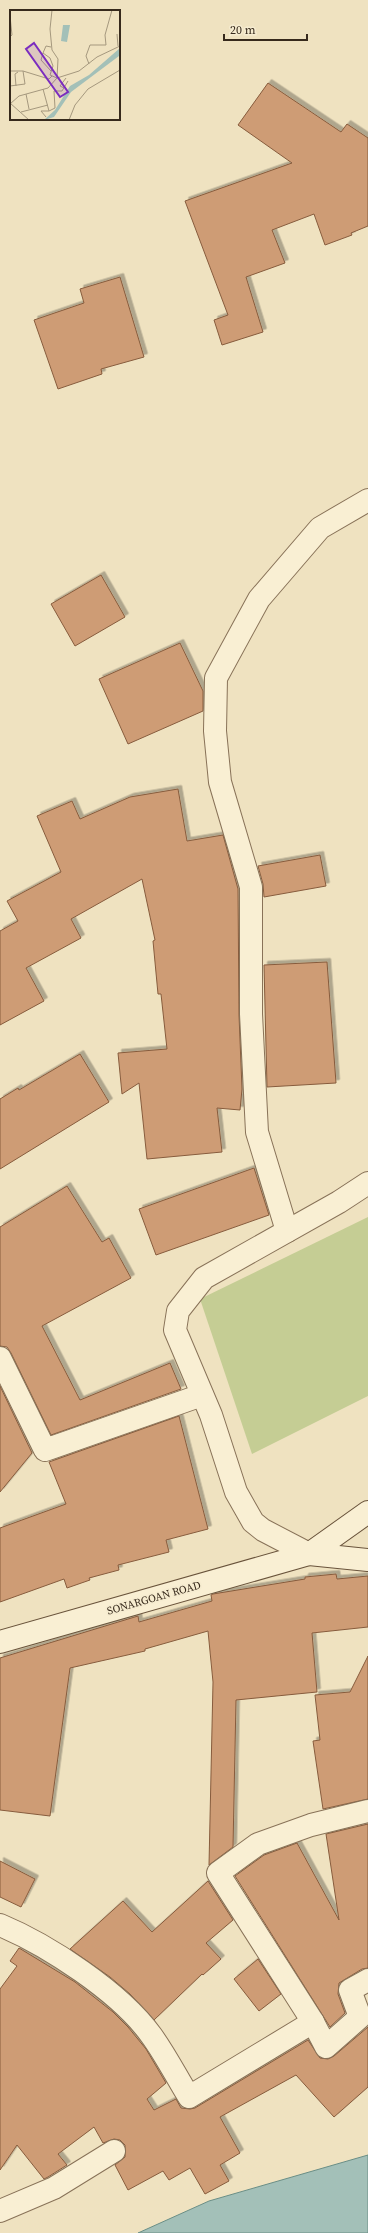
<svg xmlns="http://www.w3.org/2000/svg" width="368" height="2233" viewBox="0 0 368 2233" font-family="'Source Serif 4',serif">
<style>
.green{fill:#c5cd94}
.water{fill:#a3c0b8;stroke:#6a8e86}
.building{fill:#ce9c75;stroke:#875c3d;filter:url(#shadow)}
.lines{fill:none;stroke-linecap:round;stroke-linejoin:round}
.minor-casing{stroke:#887258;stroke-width:24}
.secondary-casing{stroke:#69533b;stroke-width:24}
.minor{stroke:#f9efd3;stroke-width:22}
.secondary{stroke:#f9efd3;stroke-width:22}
.labels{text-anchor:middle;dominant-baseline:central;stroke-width:3.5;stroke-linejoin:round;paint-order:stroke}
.street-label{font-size:11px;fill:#372a1c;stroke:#f6ecd0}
.inset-road{fill:none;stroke:#a5987e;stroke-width:1}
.view{fill:#7b2cbf;fill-opacity:0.15;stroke:#7b2cbf;stroke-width:2}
.inset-edge{fill:none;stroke:#372a1c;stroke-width:2}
</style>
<defs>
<filter id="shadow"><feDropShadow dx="3.5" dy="-3.5" stdDeviation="0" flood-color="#0004"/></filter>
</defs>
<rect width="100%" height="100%" fill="#efe2c0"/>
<!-- green -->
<path class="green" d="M368,1217V1396L252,1454L200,1299Z"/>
<!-- water -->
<path class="water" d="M368,2155V2233H138L209,2201Z"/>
<!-- building -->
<g class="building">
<path d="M268,83L341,132L347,124L368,138V226L351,233L352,235L325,245L314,214L272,230L285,263L246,277L263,332L222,345L214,320L228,315L185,201L292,163L238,125Z"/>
<path d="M120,277L144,357L101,369L102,374L58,389L34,320L84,303L80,289Z"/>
<path d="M101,575L125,617L75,646L51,604Z"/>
<path d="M180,643L203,691V711L128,744L99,679Z"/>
<path d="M178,789L187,841L223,835L238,889L239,1015L242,1089L240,1110L217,1108L222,1152L147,1159L139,1083L122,1094L118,1053L167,1049L161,994H158L153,941L155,940L142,879L71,919L81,938L26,968L44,1001L0,1025V931L18,921L7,901L61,872L37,816L72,801L80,819L130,797Z"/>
<path d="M320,855L326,886L264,897L263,884L258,866Z"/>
<path d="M327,962L336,1083L267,1087L264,965Z"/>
<path d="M80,1054L109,1102L0,1169V1099L18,1088L19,1090Z"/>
<path d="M254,1168L269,1215L156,1255L139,1209Z"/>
<path d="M67,1186L102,1242L109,1238L131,1278L42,1326L80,1400L170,1363L181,1389L51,1435L11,1353L7,1347L0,1346V1227Z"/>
<path d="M0,1386L32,1453L0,1492Z"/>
<path d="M179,1416L208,1529L166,1540L169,1552L118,1565L119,1570L89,1578L90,1580L67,1588L64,1579L0,1602V1528L66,1504L49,1462Z"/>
<path d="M336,1574L337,1579L368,1576V1627L312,1633L317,1692L236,1700L233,1847L209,1865L213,1682L208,1631L145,1649V1651L70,1668L50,1816L0,1810V1658L138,1616L139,1622L212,1601L211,1595L213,1594L305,1579V1577Z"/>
<path d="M368,1656V1799L323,1809L313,1741L320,1740L315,1695L350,1692Z"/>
<path d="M368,1824V1968L362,1969L339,1983L338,1994L345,2013L330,2027L235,1876L264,1855L297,1843L339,1920L326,1834Z"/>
<path d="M0,1861L35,1879L21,1907L0,1897Z"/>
<path d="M208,1881L233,1920L206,1943L221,1959L203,1975L202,1974L154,2020L130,1994L110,1977L70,1949L123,1901L152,1932Z"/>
<path d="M19,1948L75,1982L113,2012L128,2027L146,2049L166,2083L147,2099L154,2110L176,2099L181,2108L190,2109L195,2108L308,2040L320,2058L328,2059L334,2056L368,2027V2087L334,2117L296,2075L220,2117L240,2153L220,2165L229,2181L205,2194L190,2168L169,2180L163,2171L128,2190L115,2165L125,2157V2145L120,2140L114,2139L103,2143L94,2127L58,2154L67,2165L48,2177L44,2179L17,2145L0,2170V1989L17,1966L10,1961Z"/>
<path d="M258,1959L281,1994L259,2011L234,1979Z"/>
</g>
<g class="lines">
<defs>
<g id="minor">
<path d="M287,1231L257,1132L251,1014V887L220,782L215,731L216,678L259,599L320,528L368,500"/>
<path d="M0,1358L45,1450L202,1395"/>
<path d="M309,1554L263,1530L253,1522L236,1492L211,1415L175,1330L178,1311L204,1278L339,1202L368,1183"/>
<path d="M0,1925C48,1945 120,1992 151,2035C165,2054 176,2076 189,2097L313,2022L326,2047L360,2017L350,1990L368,1980"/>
<path d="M313,2022L218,1873L258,1844L311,1825L368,1811"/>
<path d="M0,2211L54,2188L114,2151"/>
</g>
<g id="secondary">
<path d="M309,1554L368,1560"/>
<path d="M0,1642L309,1554L368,1512"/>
</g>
</defs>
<!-- minor casing -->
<use href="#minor" class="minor-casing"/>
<!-- secondary casing -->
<use href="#secondary" class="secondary-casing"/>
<!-- minor -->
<use href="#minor" class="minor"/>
<!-- secondary -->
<use href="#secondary" class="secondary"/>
</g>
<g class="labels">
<!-- street labels -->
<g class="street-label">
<text transform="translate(154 1598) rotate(-16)">SONARGOAN ROAD</text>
</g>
</g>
<!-- overview -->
<g transform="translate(10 10)">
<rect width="110" height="110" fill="#efe2c0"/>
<path d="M53,15H60L57,32L51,31ZM110,38L109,46L61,82L44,107L34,110L45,100L60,76L79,65Z" fill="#a3c0b8"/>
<path class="inset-road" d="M0,6L2,25L0,27M107,24L108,36M41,37L36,36L33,43L40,48L43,56L40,65L47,68M33,43L31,50L41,61M79,54L76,46L80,35H96L95,25L102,0M0,61H13M47,68L69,61L87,47L110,36M0,76L15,74L13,61L39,69L42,66M6,76L5,64L8,62M54,78L50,76L56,68M33,79L39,101H31L36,107M16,84L19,99M0,93L19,110M0,94L9,86L38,78L47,68L48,49L42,40L40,19L42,0M39,101L45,98L44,81H52L58,71M11,102L38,95M59,110L65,95L78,79L110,60"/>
<path class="view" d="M24,33L58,82L50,87L16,39Z"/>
<rect width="110" height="110" class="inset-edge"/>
</g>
<!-- scale -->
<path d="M224 34v6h83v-6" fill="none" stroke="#372a1c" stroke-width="2"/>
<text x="230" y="34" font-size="12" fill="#372a1c" stroke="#f6ecd0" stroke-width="3" paint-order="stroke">20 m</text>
</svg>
